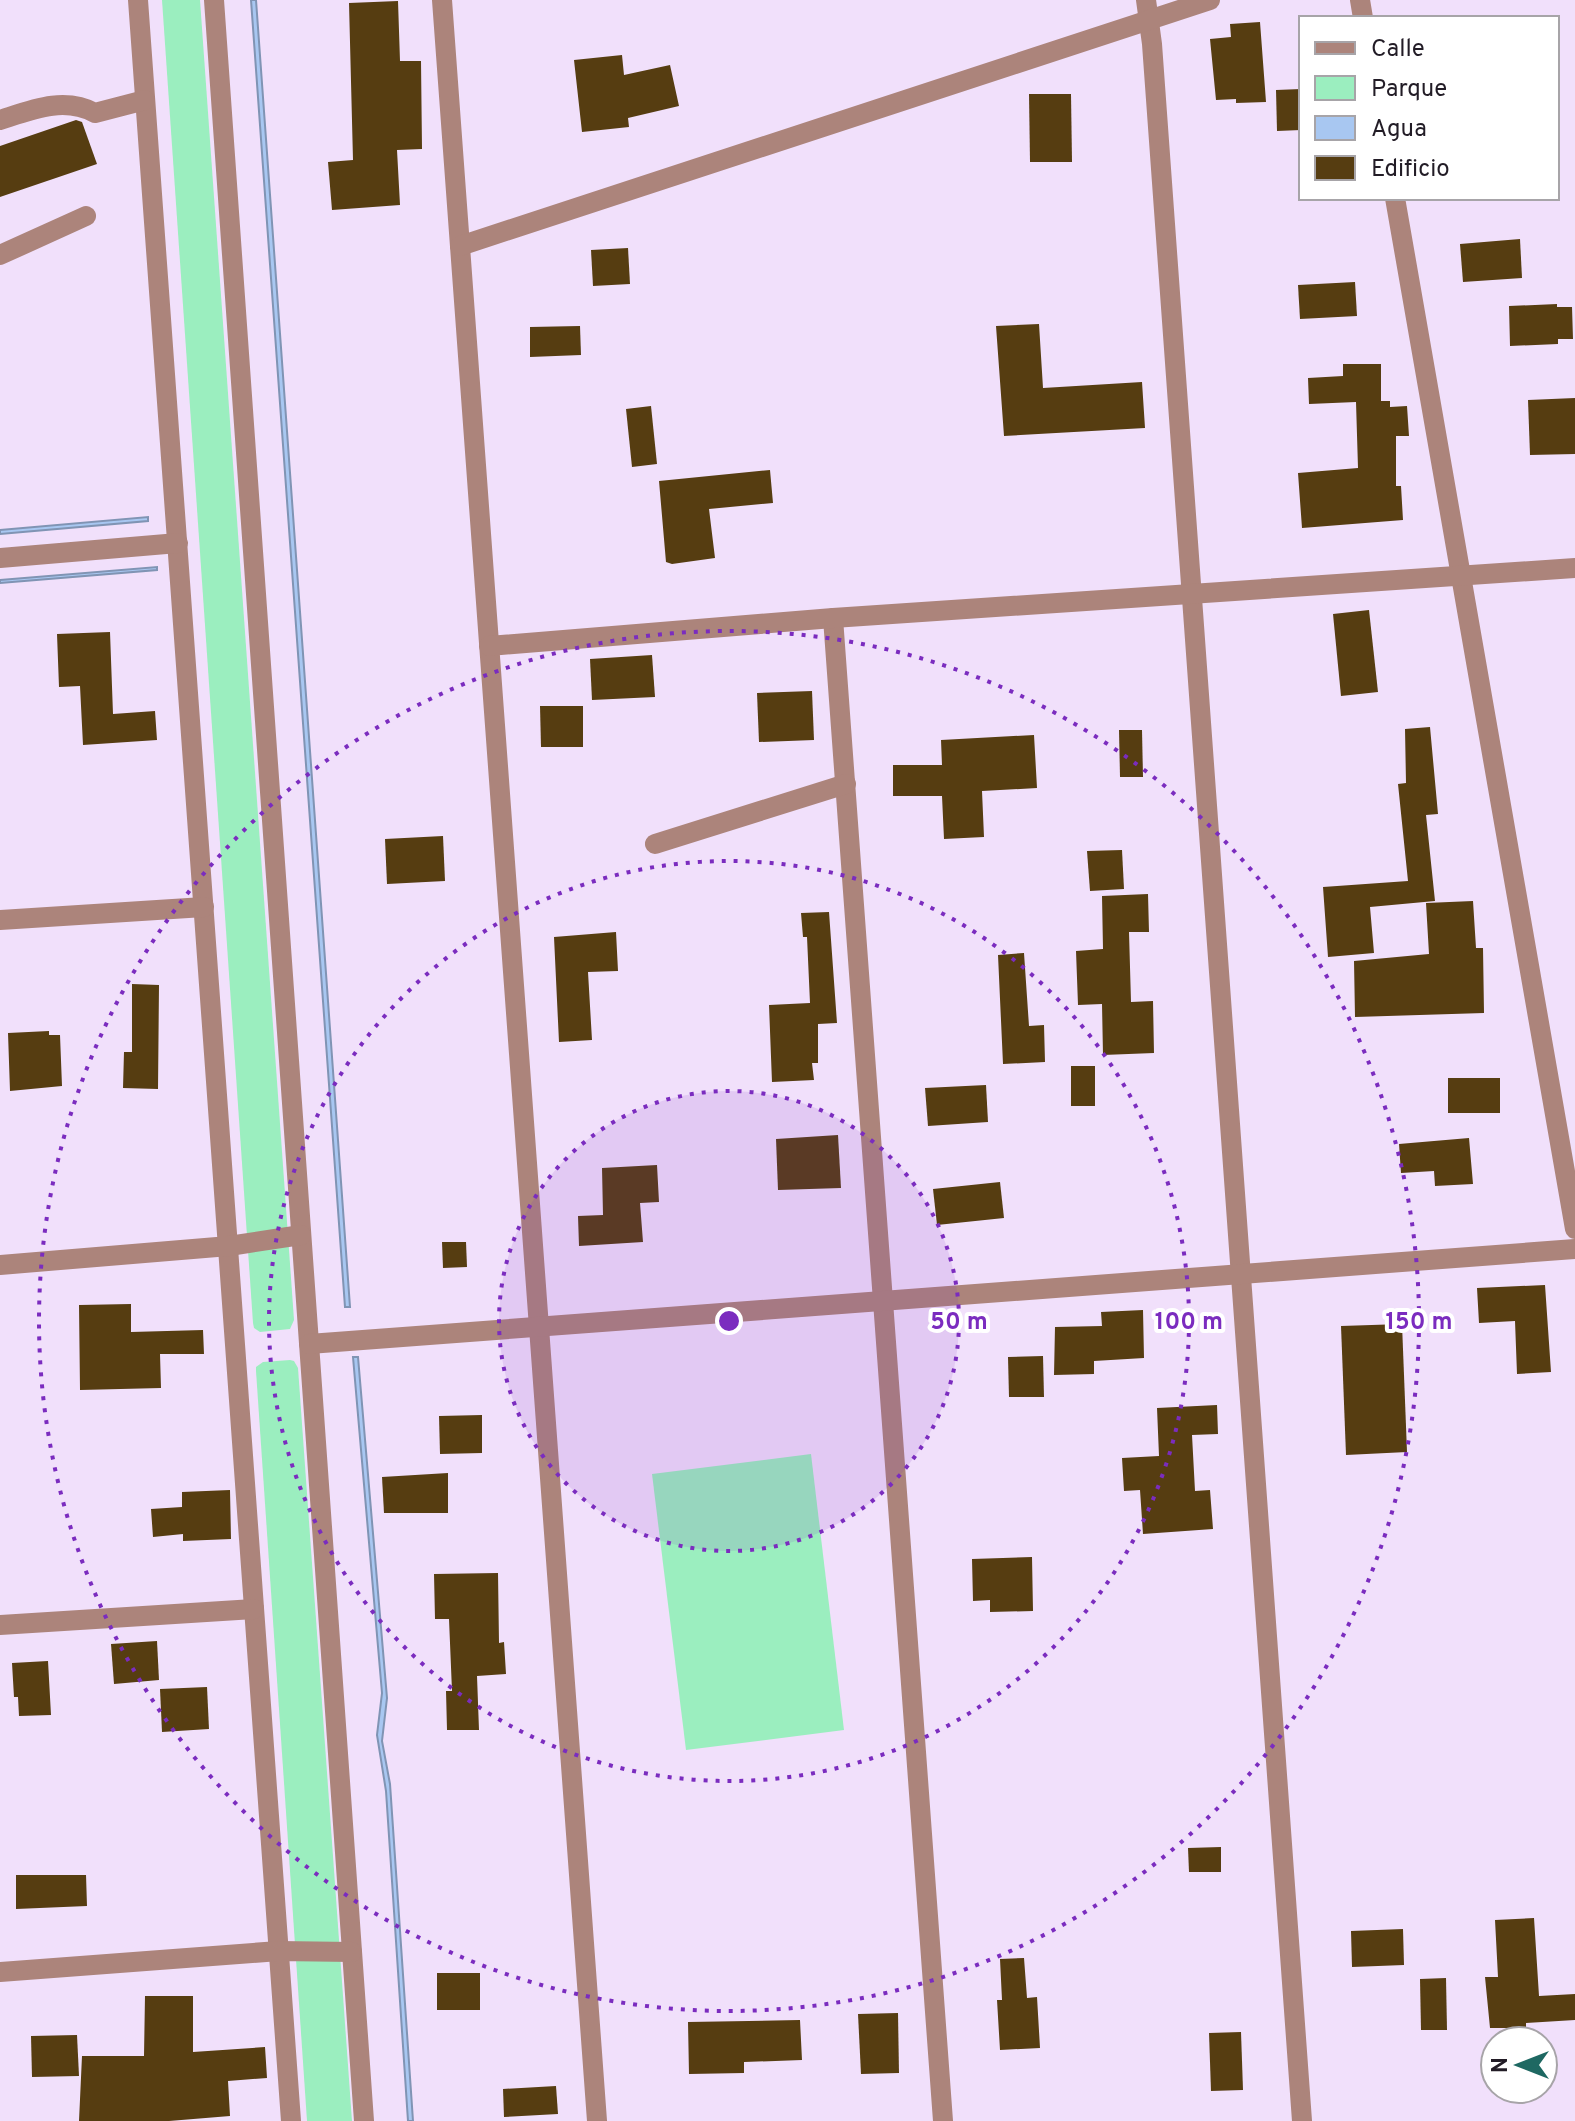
<svg xmlns="http://www.w3.org/2000/svg" width="1575" height="2121" viewBox="0 0 1575 2121" font-family="Overpass,sans-serif">
<style>
.green{fill:#9beebf}
.water{fill:#a8c7f1;stroke:#8094b4;stroke-width:2}
.building{fill:#563d11}
.lines{fill:none;stroke-linecap:round;stroke-linejoin:round}
.minor{stroke:#ac847b;stroke-width:20}
.ring{fill:none;stroke:#7b2cbf;stroke-width:4;stroke-dasharray:4 8}
.centre{fill:#7b2cbf;stroke:#fff;stroke-width:4}
.ring-label{font-size:24px;text-anchor:middle;font-weight:bold;fill:#7b2cbf;stroke:#fff;stroke-width:8;stroke-linejoin:round;paint-order:stroke}
</style>
<rect width="100%" height="100%" fill="#f1e0fb"/>
<!-- green -->
<g class="green">
<path d="M162,0H200L294,1320L290,1329L260,1332L254,1328L253,1323Z"/>
<path d="M290,1360L294,1361L298,1368L352,2121H307L256,1371V1367L263,1362Z"/>
<path d="M811,1454L844,1730L686,1750L652,1474Z"/>
</g>
<!-- water -->
<g class="water">
<path d="M251,0H256L350,1307H345Z"/>
<path d="M148,517V521L0,534V530Z"/>
<path d="M157,567V570L0,583V580Z"/>
<path d="M353,1357H358L387,1698L382,1741L390,1784L413,2121H408L386,1791L377,1735L382,1693Z"/>
</g>
<!-- building -->
<g class="building">
<path d="M398,1L400,61H421L422,149L397,150L400,205L332,210L328,162L353,160L349,3Z"/>
<path d="M1260,22L1266,102L1236,103V99L1216,100L1210,39L1231,37L1230,24Z"/>
<path d="M622,55L624,75L670,65L679,106L628,118L629,127L582,132L574,60Z"/>
<path d="M1301,89V130L1277,131L1276,90Z"/>
<path d="M1029,94H1071L1072,162H1030Z"/>
<path d="M76,120L82,122L97,164L0,197V146Z"/>
<path d="M1520,239L1522,278L1463,282L1460,244Z"/>
<path d="M628,248L630,284L593,286L591,250Z"/>
<path d="M1355,282L1357,316L1300,319L1298,285Z"/>
<path d="M1557,304V307H1572L1573,339H1558V344L1510,346L1509,306Z"/>
<path d="M1039,324L1043,388L1142,382L1145,428L1004,436L996,326Z"/>
<path d="M580,326L581,355L530,357V327Z"/>
<path d="M1343,364H1381V401H1390V407L1407,406L1409,436H1396V486H1401L1403,520L1302,528L1298,473L1358,468L1356,402L1309,404L1308,378L1343,376Z"/>
<path d="M1575,398V454L1530,455L1528,400Z"/>
<path d="M651,406L657,464L632,467L626,409Z"/>
<path d="M770,470L773,503L709,509L715,558L672,564L666,562L659,481Z"/>
<path d="M1369,610L1378,692L1341,696L1333,614Z"/>
<path d="M110,632L113,714L155,711L157,740L83,745L80,686L59,687L57,634Z"/>
<path d="M652,655L655,697L592,700L590,659Z"/>
<path d="M812,691L814,740L759,742L757,693Z"/>
<path d="M540,706H583V747H541Z"/>
<path d="M1430,727L1438,814L1426,815L1435,901L1370,907L1374,953L1328,957L1323,887L1408,881L1398,784L1406,783L1405,729Z"/>
<path d="M1119,730H1142L1143,777H1120Z"/>
<path d="M1034,735L1037,788L982,791L984,837L944,839L942,796H893V765H942L941,740Z"/>
<path d="M443,836L445,881L387,884L385,839Z"/>
<path d="M1122,850L1124,889L1090,891L1087,851Z"/>
<path d="M1148,894L1149,932H1129L1131,1002L1153,1001L1154,1053L1103,1055L1102,1004L1078,1005L1076,951L1103,949L1102,896Z"/>
<path d="M1473,901L1476,948H1483L1484,1013L1355,1017L1354,961L1429,954L1426,903Z"/>
<path d="M829,912L837,1023L818,1024V1063H812L814,1080L772,1082L769,1005L810,1003L807,937H803L801,913Z"/>
<path d="M616,932L618,971L588,972L592,1040L559,1042L554,937Z"/>
<path d="M1024,953L1029,1026L1044,1025L1045,1062L1003,1064L998,955Z"/>
<path d="M132,984L159,985L158,1089L123,1088L124,1052H132Z"/>
<path d="M49,1031V1035H60L62,1086L10,1091L8,1033Z"/>
<rect x="1071" y="1066" width="24" height="40"/>
<rect x="1448" y="1078" width="52" height="35"/>
<path d="M986,1085L988,1122L928,1126L925,1088Z"/>
<path d="M838,1135L841,1188L778,1190L776,1139Z"/>
<path d="M1469,1138L1473,1184L1435,1186L1434,1171L1401,1173L1399,1144Z"/>
<path d="M657,1165L659,1202L640,1203L643,1242L579,1246L578,1216L603,1215L602,1168Z"/>
<path d="M1000,1182L1004,1218L937,1225L933,1189Z"/>
<path d="M442,1242H466L467,1267L443,1268Z"/>
<path d="M1545,1285L1551,1372L1517,1374L1515,1321L1479,1323L1477,1288Z"/>
<path d="M131,1304V1332L203,1330L204,1354H160L161,1388L80,1390L79,1305Z"/>
<path d="M1143,1310L1144,1358L1094,1361V1374L1054,1375L1055,1327L1102,1326L1101,1312Z"/>
<path d="M1402,1324L1407,1452L1346,1455L1341,1326Z"/>
<path d="M1043,1356L1044,1397H1009L1008,1357Z"/>
<path d="M1217,1405L1218,1434L1192,1435L1195,1491L1210,1490L1213,1529L1143,1534L1140,1490L1124,1491L1122,1458L1159,1456L1157,1408Z"/>
<path d="M482,1415V1453L440,1454L439,1416Z"/>
<path d="M448,1473V1513H384L382,1477Z"/>
<path d="M230,1490L231,1539L183,1541V1534L153,1537L151,1509L182,1507V1492Z"/>
<path d="M1032,1557L1033,1611L990,1612V1600L973,1601L972,1559Z"/>
<path d="M498,1573L499,1643L504,1642L506,1674L477,1676L479,1730H447L446,1691H452L449,1619H435L434,1574Z"/>
<path d="M157,1641L159,1680L114,1684L111,1644Z"/>
<path d="M48,1661L51,1715L19,1716L18,1697H14L12,1663Z"/>
<path d="M207,1687L209,1729L162,1732L160,1689Z"/>
<path d="M1221,1847V1872H1189L1188,1848Z"/>
<path d="M16,1875H86L87,1906L16,1909Z"/>
<path d="M1534,1918L1539,1996L1575,1994V2020L1526,2023V2028H1490L1485,1977H1498L1495,1920Z"/>
<path d="M1403,1929L1404,1965L1352,1967L1351,1931Z"/>
<path d="M1024,1958L1027,1998L1037,1997L1040,2048L1000,2050L997,2000H1002L1000,1959Z"/>
<rect x="437" y="1973" width="43" height="37"/>
<path d="M1446,1978L1447,2030H1421L1420,1979Z"/>
<path d="M145,1996H193V2052L265,2047L267,2078L228,2081L230,2116L169,2121H79L82,2056H144Z"/>
<path d="M898,2013L899,2073L861,2074L858,2014Z"/>
<path d="M800,2020L802,2060L744,2062V2073L689,2074L688,2022Z"/>
<path d="M1241,2032L1243,2090L1211,2091L1209,2033Z"/>
<path d="M77,2035L79,2076L32,2077L31,2036Z"/>
<path d="M556,2086L558,2114L504,2117L503,2089Z"/>
</g>
<g class="lines">
<!-- minor -->
<g class="minor">
<path d="M138,0L291,2121"/>
<path d="M214,0L364,2121"/>
<path d="M442,0L597,2121"/>
<path d="M1146,0L1152,44L1302,2121"/>
<path d="M1360,0L1363,18"/>
<path d="M0,120C31,110 64,96 95,113L145,100"/>
<path d="M1395,198L1575,1229"/>
<path d="M460,246L1210,0"/>
<path d="M0,255L86,216"/>
<path d="M0,558L178,543"/>
<path d="M833,618L943,2121"/>
<path d="M489,646L833,618L1575,568"/>
<path d="M655,844L846,784"/>
<path d="M0,920L204,907"/>
<path d="M0,1265L229,1246L301,1235"/>
<path d="M309,1344L1575,1249"/>
<path d="M0,1625L254,1609"/>
<path d="M0,1972L279,1951L352,1952"/>
</g>
</g>
<!-- distance rings -->
<circle cx="729" cy="1321" r="230" fill="#7b2cbf" fill-opacity=".12"/>
<g class="ring">
<circle cx="729" cy="1321" r="230"/>
<circle cx="729" cy="1321" r="460"/>
<circle cx="729" cy="1321" r="690"/>
</g>
<circle cx="729" cy="1321" r="12" class="centre"/>
<g class="ring-label">
<text x="959" y="1329">50 m</text>
<text x="1189" y="1329">100 m</text>
<text x="1419" y="1329">150 m</text>
</g>
<!-- legend -->
<rect x="1299" y="16" width="260" height="184" fill="#ffffff" stroke="#a7a4a8" stroke-width="2"/>
<rect x="1315" y="42" width="40" height="12" fill="#ac847b" stroke="#a7a4a8" stroke-width="2"/>
<text x="1371" y="56" font-size="24" fill="#221c26">Calle</text>
<rect x="1315" y="76" width="40" height="24" fill="#9beebf" stroke="#a7a4a8" stroke-width="2"/>
<text x="1371" y="96" font-size="24" fill="#221c26">Parque</text>
<rect x="1315" y="116" width="40" height="24" fill="#a8c7f1" stroke="#a7a4a8" stroke-width="2"/>
<text x="1371" y="136" font-size="24" fill="#221c26">Agua</text>
<rect x="1315" y="156" width="40" height="24" fill="#563d11" stroke="#a7a4a8" stroke-width="2"/>
<text x="1371" y="176" font-size="24" fill="#221c26">Edificio</text>
<!-- north arrow -->
<g transform="translate(1519 2065) rotate(270)"><circle r="38" fill="#ffffff" stroke="#a7a4a8" stroke-width="2"/>
<path d="M0-6L14 30L0 20L-14 30Z" fill="#1e6862"/>
<text y="-12" font-size="22" font-weight="bold" text-anchor="middle" fill="#221c26">N</text>
</g>
</svg>
